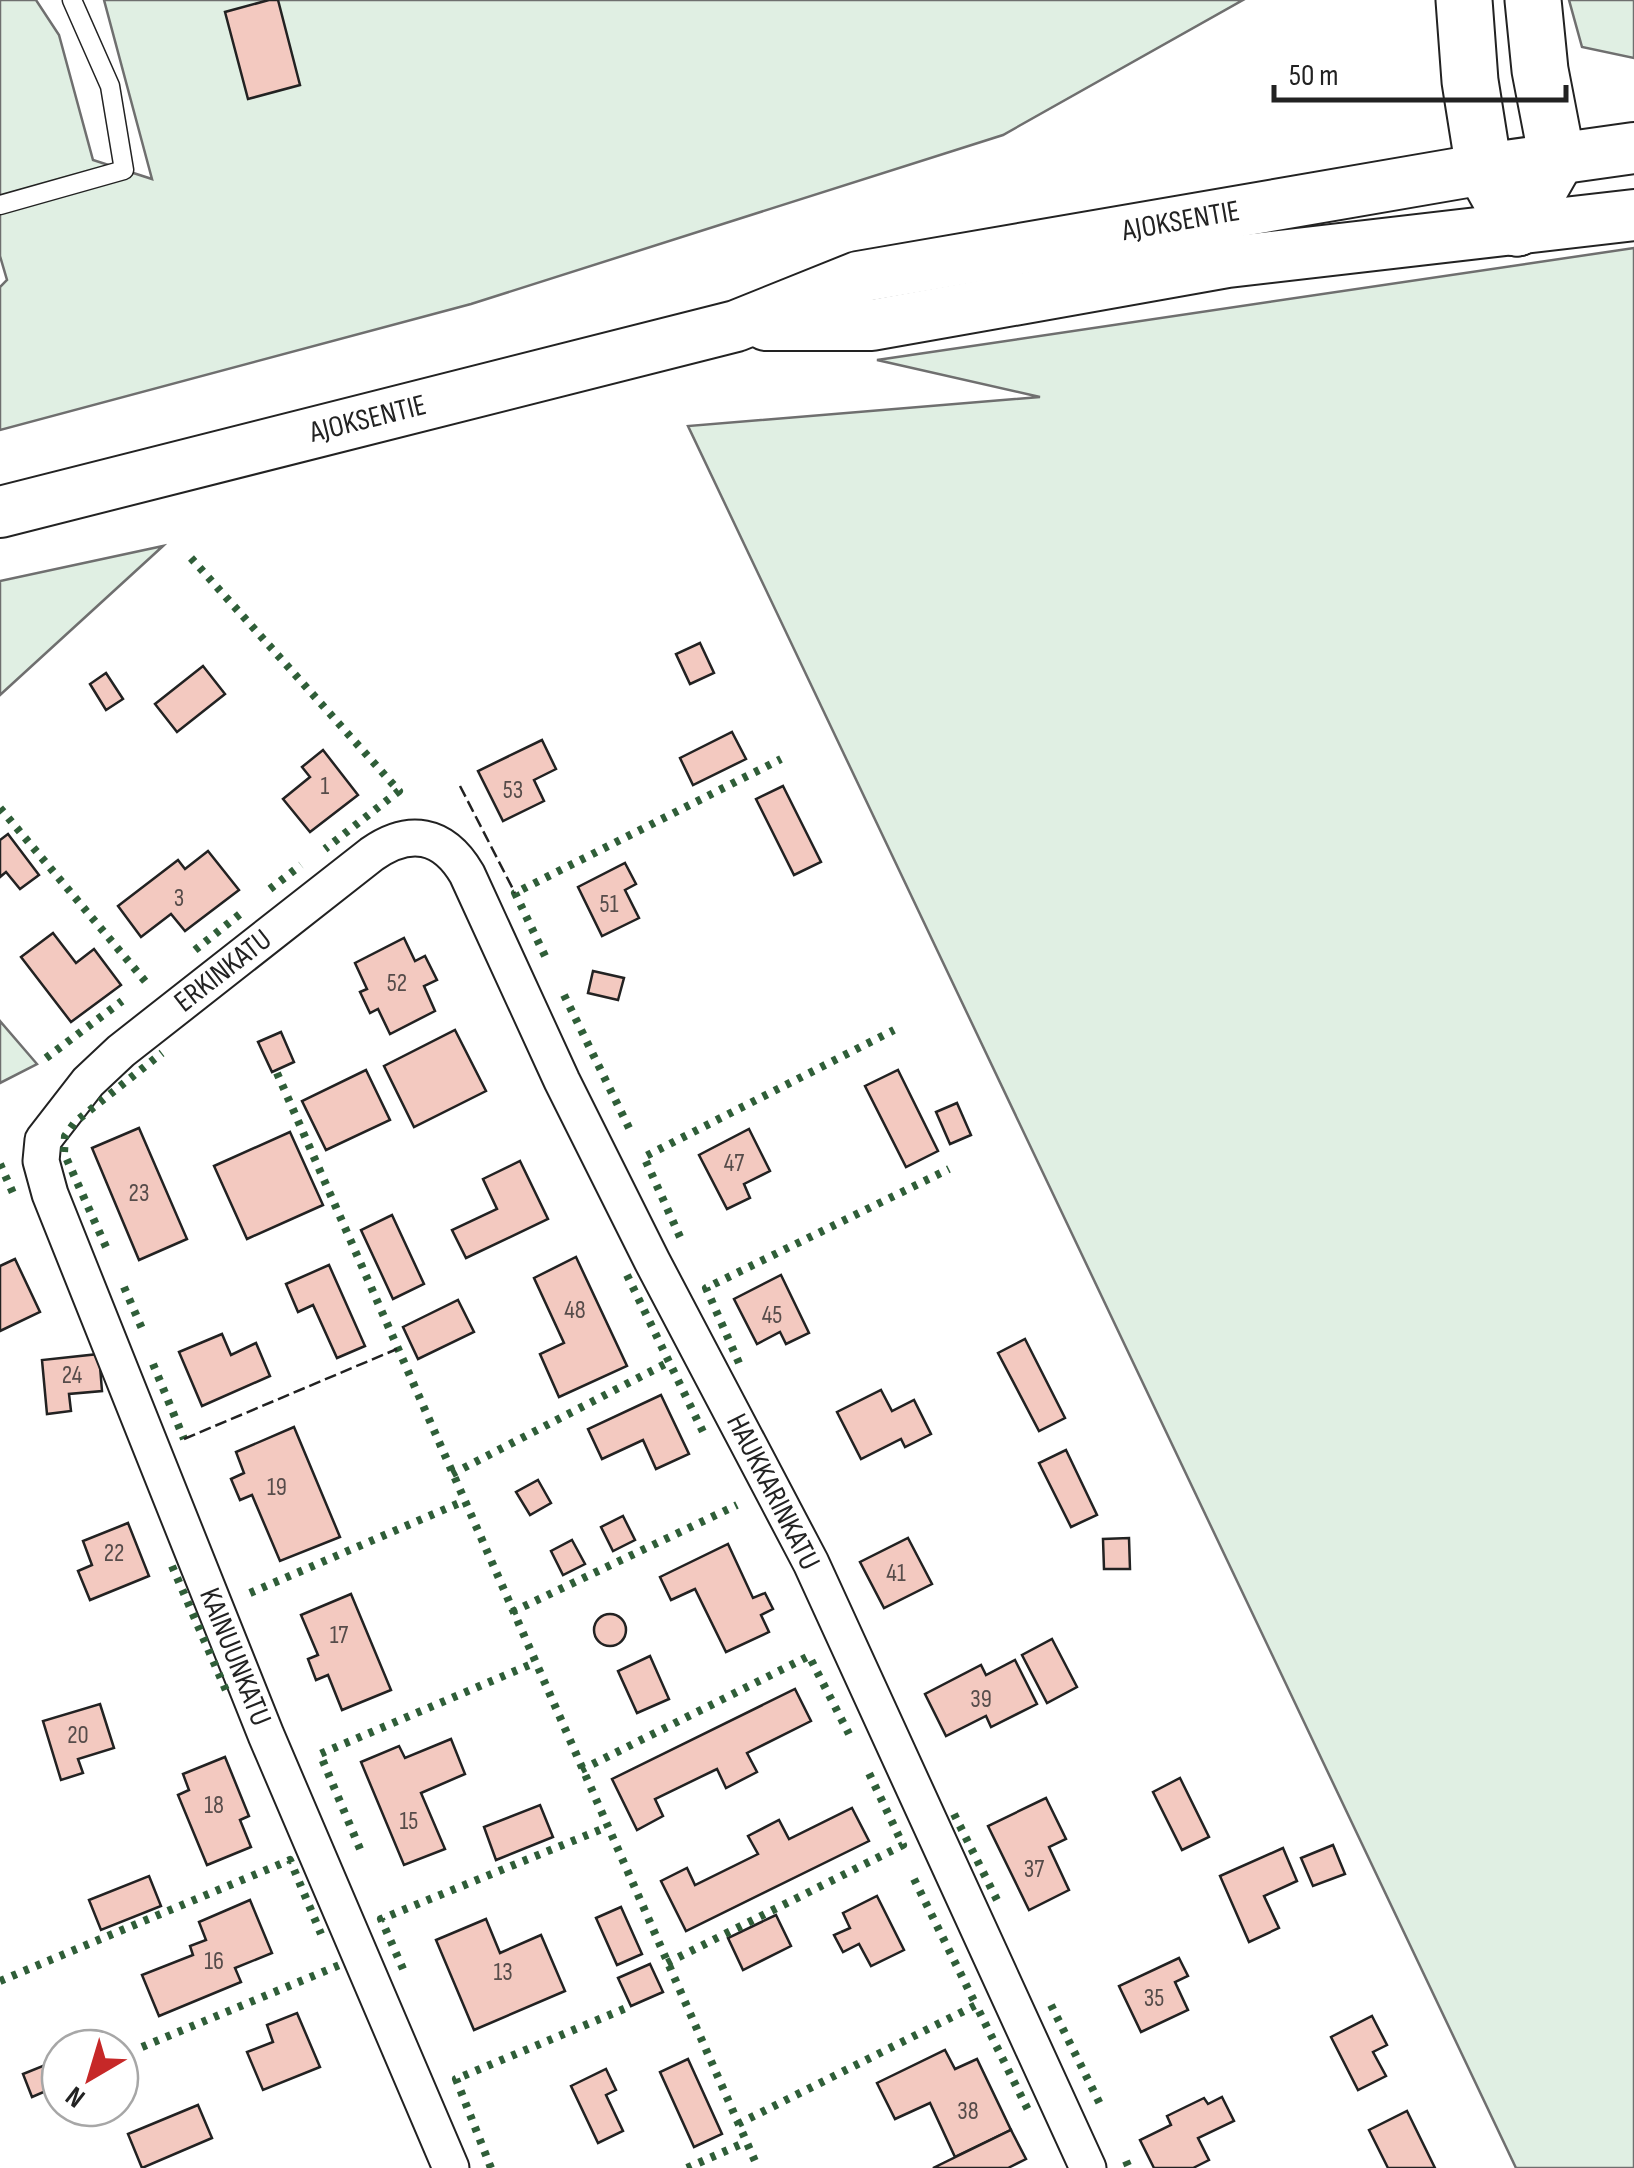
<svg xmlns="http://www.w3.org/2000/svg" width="1634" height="2168" viewBox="0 0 1634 2168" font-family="'Sofia Sans Condensed',sans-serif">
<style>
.green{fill:#e0efe3;stroke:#6f6f6f;stroke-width:2.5}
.building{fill:#f3c9c0;stroke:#222;stroke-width:2.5}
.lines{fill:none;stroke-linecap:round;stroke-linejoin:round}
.lane-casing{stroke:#222;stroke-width:21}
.street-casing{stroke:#222;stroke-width:39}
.secondary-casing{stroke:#222;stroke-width:54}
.highway-casing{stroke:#222;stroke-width:59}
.lane{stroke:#fff;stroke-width:18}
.street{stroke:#fff;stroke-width:35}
.secondary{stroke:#fff;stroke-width:50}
.highway{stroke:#fff;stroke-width:55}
.hedge{stroke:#2f5e38;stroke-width:8;stroke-dasharray:5 8;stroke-linecap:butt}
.fence{stroke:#222;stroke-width:2.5;stroke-dasharray:12 5;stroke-linecap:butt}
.labels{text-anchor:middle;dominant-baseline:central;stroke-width:8;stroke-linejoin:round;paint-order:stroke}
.number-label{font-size:25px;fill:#564c4a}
.street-label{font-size:30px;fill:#222;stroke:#fff}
</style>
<rect width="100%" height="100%" fill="#fff"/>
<!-- green -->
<g class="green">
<path d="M0,0H36L59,35L93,160L152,179L104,0H1243L1003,135L471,304L0,430V287L7,280L0,256Z"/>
<path d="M1569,0H1634V58L1582,47Z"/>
<path d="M1634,248V2168H1516L688,426L1040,397L877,360Z"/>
<path d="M163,546L0,695V581Z"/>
<path d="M0,1021L37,1064L0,1083Z"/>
</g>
<!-- building -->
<g class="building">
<path d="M269,0H278L300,85L248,99L225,12Z"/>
<path d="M700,643L714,673L690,684L676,654Z"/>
<path d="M203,666L225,694L177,732L155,704Z"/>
<path d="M106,673L123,699L106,710L90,684Z"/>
<path d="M732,732L746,759L693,785L680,758Z"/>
<path d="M542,740L556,769L534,780L544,801L503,821L478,771Z"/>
<path d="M323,750L358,795L310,832L283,799L310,777L302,767Z"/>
<path d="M783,786L821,862L794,875L756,799Z"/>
<path d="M8,834L39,875L20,889L6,872L0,877V840Z"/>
<path d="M208,851L239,890L185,931L171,914L141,937L118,906L178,860L185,869Z"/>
<path d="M625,863L636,884L625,890L639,918L602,936L578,887Z"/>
<path d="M53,933L76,963L94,949L121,985L71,1022L21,957Z"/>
<path d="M404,938L415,961L425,956L437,980L424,986L435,1011L390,1034L378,1009L370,1013L360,992L367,989L355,963Z"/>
<path d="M593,971L624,978L618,1000L588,993Z"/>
<path d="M455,1030L486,1091L414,1127L384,1066Z"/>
<path d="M281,1032L294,1062L272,1072L258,1042Z"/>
<path d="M366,1070L390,1120L326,1150L302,1101Z"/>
<path d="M898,1070L938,1151L906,1167L865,1086Z"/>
<path d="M957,1103L971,1135L950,1144L936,1112Z"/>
<path d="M139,1128L187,1239L139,1260L92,1148Z"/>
<path d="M749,1129L770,1171L744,1184L750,1198L727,1209L699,1155Z"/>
<path d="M290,1132L323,1205L247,1239L214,1166Z"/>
<path d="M520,1161L548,1219L466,1258L452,1230L497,1209L483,1179Z"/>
<path d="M392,1215L424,1284L393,1299L361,1230Z"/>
<path d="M576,1257L627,1366L559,1397L540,1354L564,1343L534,1278Z"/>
<path d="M15,1259L40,1312L0,1331V1266Z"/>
<path d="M329,1265L365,1346L337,1358L313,1305L298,1312L286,1284Z"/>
<path d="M781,1275L809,1333L786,1344L780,1332L757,1344L734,1299Z"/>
<path d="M458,1300L474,1332L418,1359L403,1327Z"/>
<path d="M222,1334L231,1355L256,1343L270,1376L202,1406L179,1352Z"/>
<path d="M1025,1339L1065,1418L1039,1431L998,1353Z"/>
<path d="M99,1354L102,1391L69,1394L71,1411L47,1414L42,1360Z"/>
<path d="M881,1390L892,1411L914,1400L931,1434L905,1447L901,1439L861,1459L837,1412Z"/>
<path d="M661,1395L689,1454L656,1469L643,1440L602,1459L588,1429Z"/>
<path d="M294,1427L340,1537L280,1561L252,1495L240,1500L231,1479L244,1473L236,1452Z"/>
<path d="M1066,1450L1097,1515L1071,1527L1039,1463Z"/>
<path d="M538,1480L551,1503L530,1515L516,1492Z"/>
<path d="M623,1516L635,1540L613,1551L601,1527Z"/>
<path d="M128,1523L149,1576L90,1600L78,1571L92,1565L83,1541Z"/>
<path d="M908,1538L932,1584L884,1608L860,1562Z"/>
<path d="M1129,1538L1130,1569H1104L1103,1539Z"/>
<path d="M572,1540L585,1564L563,1575L551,1551Z"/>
<path d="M728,1544L753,1598L765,1593L773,1609L761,1615L769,1632L726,1652L695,1589L671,1600L660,1577Z"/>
<path d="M351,1594L391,1690L342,1710L328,1675L316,1680L308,1659L318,1655L301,1615Z"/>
<circle cx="610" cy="1630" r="16"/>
<path d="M1052,1639L1077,1687L1047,1703L1022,1655Z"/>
<path d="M650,1656L669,1699L637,1713L618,1671Z"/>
<path d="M1015,1660L1037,1704L991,1727L986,1716L946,1736L925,1694L981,1665L986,1675Z"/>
<path d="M795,1689L811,1721L747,1753L757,1772L726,1788L717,1769L655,1799L663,1816L637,1830L612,1779Z"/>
<path d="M100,1704L114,1748L78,1759L83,1773L61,1780L43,1721Z"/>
<path d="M451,1739L465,1774L421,1793L445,1849L404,1865L361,1762L399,1746L405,1758Z"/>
<path d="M225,1757L249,1816L240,1820L251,1847L207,1865L178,1795L189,1790L183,1774Z"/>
<path d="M1180,1778L1209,1837L1182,1850L1153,1792Z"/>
<path d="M1046,1798L1066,1839L1049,1847L1069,1890L1029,1910L988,1826Z"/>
<path d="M540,1805L553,1837L496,1860L484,1827Z"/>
<path d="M852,1808L869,1841L686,1931L661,1881L687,1868L695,1885L758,1854L748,1836L779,1820L789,1839Z"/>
<path d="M1333,1845L1345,1874L1313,1886L1301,1858Z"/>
<path d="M1283,1848L1297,1881L1264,1896L1279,1928L1249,1942L1220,1876Z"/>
<path d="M149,1876L161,1906L101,1930L89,1900Z"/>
<path d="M877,1896L904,1950L871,1966L859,1944L843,1952L834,1935L850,1928L843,1913Z"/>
<path d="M250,1900L272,1953L235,1968L241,1982L159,2016L142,1975L193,1955L190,1946L206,1940L199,1922Z"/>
<path d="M621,1907L642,1954L617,1965L596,1918Z"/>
<path d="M776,1915L791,1946L743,1970L728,1938Z"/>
<path d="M486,1919L500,1953L541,1935L565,1991L474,2030L436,1940Z"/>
<path d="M1179,1958L1188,1976L1175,1982L1188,2010L1141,2032L1119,1986Z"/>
<path d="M650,1964L663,1992L631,2006L618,1978Z"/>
<path d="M297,2013L320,2067L263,2090L247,2052L273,2042L267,2025Z"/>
<path d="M1372,2016L1387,2045L1373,2052L1386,2076L1358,2090L1331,2037Z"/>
<path d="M945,2050L955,2069L977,2059L1011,2130L955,2157L930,2103L895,2119L877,2083Z"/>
<path d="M60,2059V2085L32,2097L23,2074Z"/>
<path d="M688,2059L722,2134L694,2147L660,2072Z"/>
<path d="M606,2069L616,2090L606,2095L623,2131L598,2143L571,2086Z"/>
<path d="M1222,2097L1234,2121L1198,2138L1209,2160L1193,2168H1154L1140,2140L1171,2125L1167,2116L1204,2098L1208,2104Z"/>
<path d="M198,2105L212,2138L142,2168L128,2134Z"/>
<path d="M1407,2111L1435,2168H1388L1369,2130Z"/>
<path d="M1011,2130L1026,2159L1008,2168H933Z"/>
</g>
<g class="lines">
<defs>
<path id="lane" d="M0,205L124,170L110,86L72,0"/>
<path id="street" d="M451,2168L266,1735L50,1194L41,1161L43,1140L88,1082L121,1051L372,854C409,828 443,833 467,874L562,1081L652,1261L811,1563L1088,2168"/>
<g id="secondary">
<path d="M766,325H872L1228,262L1634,215"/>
<path d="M0,512L736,326L858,277L1484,169L1634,148"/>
</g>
<g id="highway">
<path d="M1464,0L1470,81L1484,169L1517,228"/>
<path d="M1517,228L1557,158L1540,70L1533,0"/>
</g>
</defs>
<!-- lane casing -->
<use href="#lane" class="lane-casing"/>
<!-- street casing -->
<use href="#street" class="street-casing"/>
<!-- secondary casing -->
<use href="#secondary" class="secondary-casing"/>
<!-- highway casing -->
<use href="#highway" class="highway-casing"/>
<!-- lane -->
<use href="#lane" class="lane"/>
<!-- street -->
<use href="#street" class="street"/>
<!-- secondary -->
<use href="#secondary" class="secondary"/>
<!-- highway -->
<use href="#highway" class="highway"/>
<!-- hedge -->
<g class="hedge">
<path d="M191,558L399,791L325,849"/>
<path d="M0,808L150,987"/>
<path d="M270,889L301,865"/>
<path d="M195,950L245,910"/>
<path d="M545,956L515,893L781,759"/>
<path d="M564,995L631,1132"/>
<path d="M46,1058L122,1001"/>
<path d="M277,1073L758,2168"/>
<path d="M0,1164L13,1193"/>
<path d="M680,1237L644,1157L894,1030"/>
<path d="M106,1247L64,1153L65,1136L75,1122L162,1053"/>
<path d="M627,1275L705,1436"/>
<path d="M124,1287L143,1331"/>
<path d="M739,1363L706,1288L949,1169"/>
<path d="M153,1364L184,1439"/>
<path d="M452,1474L669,1362"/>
<path d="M172,1566L228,1695"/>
<path d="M250,1593L464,1501"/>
<path d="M512,1612L737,1505"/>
<path d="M581,1770L809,1656L849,1734"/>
<path d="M954,1814L1000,1906"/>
<path d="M360,1849L320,1754L534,1663"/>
<path d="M914,1879L976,2005"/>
<path d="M667,1963L903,1845L867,1769"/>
<path d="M403,1969L381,1919L607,1827"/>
<path d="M0,1981L290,1860L321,1934"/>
<path d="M1051,2005L1102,2108"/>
<path d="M142,2047L342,1964"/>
<path d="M738,2124L976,2005L1030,2114"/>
<path d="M1126,2161L1129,2168"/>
<path d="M491,2168L456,2079L631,2006"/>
<path d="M687,2168L746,2142"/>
</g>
<!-- fence -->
<g class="fence">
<path d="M460,786L515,893"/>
<path d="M184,1439L397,1349"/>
</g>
</g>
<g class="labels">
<!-- number labels -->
<g class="number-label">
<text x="325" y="786">1</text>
<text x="513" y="790">53</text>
<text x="179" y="898">3</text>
<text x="609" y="904">51</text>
<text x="397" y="983">52</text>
<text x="734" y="1163">47</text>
<text x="139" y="1193">23</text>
<text x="575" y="1310">48</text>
<text x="772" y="1315">45</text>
<text x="72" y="1375">24</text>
<text x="277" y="1487">19</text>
<text x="114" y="1553">22</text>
<text x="896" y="1573">41</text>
<text x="339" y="1635">17</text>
<text x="981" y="1699">39</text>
<text x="78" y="1735">20</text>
<text x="214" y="1805">18</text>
<text x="409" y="1821">15</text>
<text x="1034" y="1869">37</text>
<text x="214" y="1961">16</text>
<text x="503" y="1972">13</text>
<text x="1154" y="1998">35</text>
<text x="968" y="2111">38</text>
</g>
<!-- street labels -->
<g class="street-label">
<text transform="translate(1181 221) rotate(-10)">AJOKSENTIE</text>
<text transform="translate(368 419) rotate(-14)">AJOKSENTIE</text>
<text transform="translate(223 971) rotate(-38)">ERKINKATU</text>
<text transform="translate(773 1492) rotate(63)">HAUKKARINKATU</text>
<text transform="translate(235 1657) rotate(68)">KAINUUNKATU</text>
</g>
</g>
<!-- north arrow -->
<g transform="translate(90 2078) rotate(218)"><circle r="48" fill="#ffffff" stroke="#a7a7a7" stroke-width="2.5"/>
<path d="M0-8L18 38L0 25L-18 38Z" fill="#c62828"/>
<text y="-15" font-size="28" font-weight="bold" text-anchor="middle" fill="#222222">N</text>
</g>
<!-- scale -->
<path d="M1274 85v15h292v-15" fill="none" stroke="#222222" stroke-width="5"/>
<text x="1289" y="85" font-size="30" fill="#222222" stroke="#ffffff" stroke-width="8" paint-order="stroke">50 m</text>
</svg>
